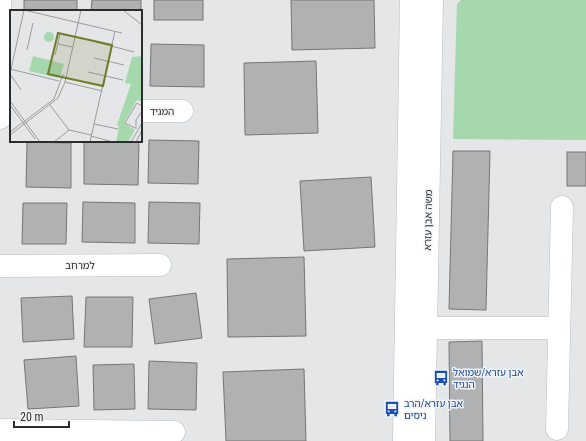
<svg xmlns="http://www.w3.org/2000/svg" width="586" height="441" viewBox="0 0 586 441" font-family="'Roboto Condensed','Noto Sans Hebrew',sans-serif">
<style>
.green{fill:#a6d8ae}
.building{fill:#afb1b3;stroke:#747677}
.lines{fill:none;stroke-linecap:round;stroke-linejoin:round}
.minor-casing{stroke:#bbbdbf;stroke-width:23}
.minor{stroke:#fff;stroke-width:22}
.labels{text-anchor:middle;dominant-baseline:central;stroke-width:3;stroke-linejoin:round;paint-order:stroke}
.street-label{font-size:10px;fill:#2b2c2d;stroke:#f1f3f5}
.transit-label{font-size:10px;fill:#164399;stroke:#f1f3f5;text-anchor:start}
.inset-road{fill:none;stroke:#9a9c9d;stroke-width:1}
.view{fill:#727c28;fill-opacity:0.15;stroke:#727c28;stroke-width:2}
.inset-edge{fill:none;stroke:#2b2c2d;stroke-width:2}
</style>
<rect width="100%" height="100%" fill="#e4e6e8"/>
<!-- green -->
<path class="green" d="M461,0H586V140L453,139L457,4Z"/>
<!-- building -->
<g class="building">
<rect x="24" y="0" width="53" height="11"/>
<path d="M92,0H141V11H91Z"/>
<rect x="154" y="0" width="49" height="20"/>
<path d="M291,0H374L375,48L292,50Z"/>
<path d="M151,44L204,45V87L150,86Z"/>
<path d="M316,61L318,133L245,135L244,63Z"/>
<path d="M149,140L199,141L198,184L148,183Z"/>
<path d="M84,141H139L138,185L84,184Z"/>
<path d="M27,142L71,143V188L26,187Z"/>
<path d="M453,151H490L486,310L449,309Z"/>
<rect x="567" y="152" width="19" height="34"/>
<path d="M371,177L375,247L304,251L300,181Z"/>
<path d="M83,202L135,203V243L82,242Z"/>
<path d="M149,202L200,203L199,244L148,243Z"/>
<path d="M23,203H67L66,244H22Z"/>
<path d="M304,257L306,336L228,337L227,259Z"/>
<path d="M196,293L202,338L155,344L149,299Z"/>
<path d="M72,296L74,339L23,342L21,298Z"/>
<path d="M86,297H133L132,347H84Z"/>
<path d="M482,341L483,441H450L449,342Z"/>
<path d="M76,356L79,406L28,409L24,360Z"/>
<path d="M149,361L197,363L196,410L148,409Z"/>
<path d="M134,364L135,409L94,410L93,365Z"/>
<path d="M304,369L306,441H226L223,372Z"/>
</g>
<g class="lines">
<defs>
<g id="minor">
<path d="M141,111H182"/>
<path d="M0,118V0"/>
<path d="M0,266L160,265"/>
<path d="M412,328H559"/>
<path d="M557,429L562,207"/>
<path d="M0,430L174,432"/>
<path d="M404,441L411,0"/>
<path d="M424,441L432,0"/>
</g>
</defs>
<!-- minor casing -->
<use href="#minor" class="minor-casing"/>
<!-- minor -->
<use href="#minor" class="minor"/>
</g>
<!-- icons -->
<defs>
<symbol id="bus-bare" viewBox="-9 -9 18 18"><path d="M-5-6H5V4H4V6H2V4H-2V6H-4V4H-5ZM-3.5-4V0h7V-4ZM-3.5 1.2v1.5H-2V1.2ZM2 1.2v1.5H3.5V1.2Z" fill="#1a4fb4" stroke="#f1f3f5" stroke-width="2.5" paint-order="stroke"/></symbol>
</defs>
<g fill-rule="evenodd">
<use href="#bus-bare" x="430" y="367" width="22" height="22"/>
<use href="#bus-bare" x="381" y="398" width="22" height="22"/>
</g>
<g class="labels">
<!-- street labels -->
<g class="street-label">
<text x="162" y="111">המגיד</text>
<text transform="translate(428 220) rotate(-89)">משה אבן עזרא</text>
<text x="80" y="265">למרחב</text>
</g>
<!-- transit labels -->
<g class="transit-label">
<text x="453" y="372">אבן עזרא/שמואל<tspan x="453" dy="12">הנגיד</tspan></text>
<text x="404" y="403">אבן עזרא/הרב<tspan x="404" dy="12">ניסים</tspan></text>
</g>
</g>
<!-- overview -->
<g transform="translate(10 10)">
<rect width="132" height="132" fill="#e4e6e8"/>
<path d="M34 27a5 5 0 1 1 10 0a5 5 0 1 1-10 0ZM23,46L54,54L50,66L48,68L19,61ZM132,46V92L127,90L114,113L125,120L118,132H106L109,116L107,115L121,74L115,73L122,47Z" fill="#a6d8ae"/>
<path class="inset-road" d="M14,0L112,23M113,0L132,15M86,32L124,42M48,34L62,37M17,40L23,13M45,45L50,24M84,48L114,55M0,59L49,71M78,62L113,70M55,72L92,81M11,80L0,64L14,0M0,91L30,132M0,95L25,129M40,95L59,120L81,125M84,114L108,119M125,118L115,113L127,93L132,96M126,119V110L132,101M0,122L44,89L53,64M0,125L48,88L55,72L71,0M81,126L103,132M44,132L59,120M80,132L105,21M121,132L132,113M126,132L132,120"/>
<path class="view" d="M48,23L102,35L93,76L38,64Z"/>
<rect width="132" height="132" class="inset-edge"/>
</g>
<!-- scale -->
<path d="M14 421v6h55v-6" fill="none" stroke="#2b2c2d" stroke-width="2"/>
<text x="20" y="421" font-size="12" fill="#2b2c2d" stroke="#f1f3f5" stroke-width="3" paint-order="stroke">20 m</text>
</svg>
